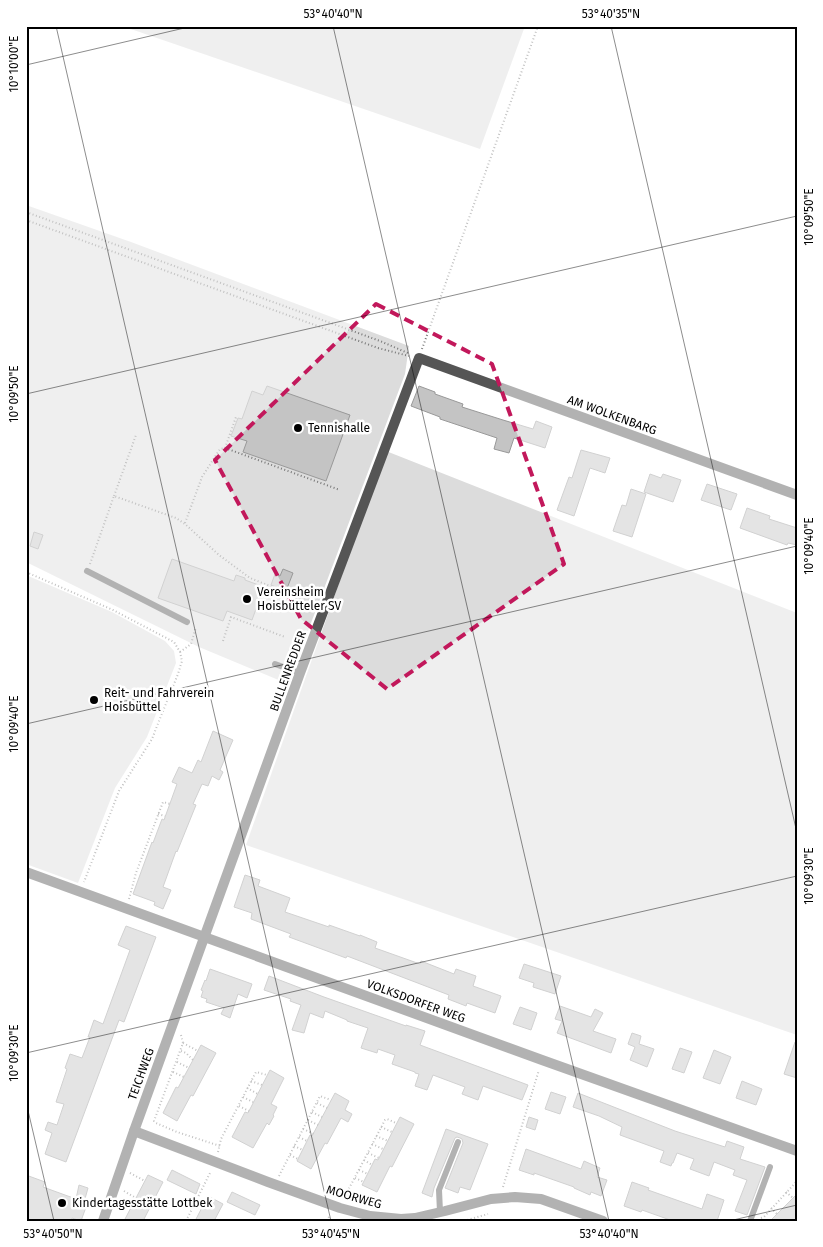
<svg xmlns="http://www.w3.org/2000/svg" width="823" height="1247" viewBox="0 0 823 1247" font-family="'Fira Sans',sans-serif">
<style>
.green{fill:#dcdcdc}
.building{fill:#c4c4c4;stroke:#999}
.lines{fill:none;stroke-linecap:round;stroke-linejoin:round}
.path{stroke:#777;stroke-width:2;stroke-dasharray:1 2.5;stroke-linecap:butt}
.service{stroke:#555;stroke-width:6}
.minor{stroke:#555;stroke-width:10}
.marked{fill:none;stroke:#c2185b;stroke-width:4;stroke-dasharray:10 6;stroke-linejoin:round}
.ticks{fill:none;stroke:#000;stroke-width:1;stroke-opacity:0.45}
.poi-dot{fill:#000;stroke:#fff;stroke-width:2}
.labels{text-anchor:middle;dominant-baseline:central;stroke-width:5;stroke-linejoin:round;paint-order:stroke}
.street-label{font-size:12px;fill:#000;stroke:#fff}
.poi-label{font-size:12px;fill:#000;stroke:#fff;text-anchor:start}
.neatline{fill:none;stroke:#000;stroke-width:2}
.ticks-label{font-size:12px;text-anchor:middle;fill:#000}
</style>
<rect width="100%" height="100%" fill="#fff"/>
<!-- green -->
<g class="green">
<path d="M122,26H525L480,149Z"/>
<path d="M26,205L131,242L409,346L405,374L288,684L199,647L26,562Z"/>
<path d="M386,451L797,613V1035L246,845Z"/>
<path d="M26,575L112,612L165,641L174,651L176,663L147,737L115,788L78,883L26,864Z"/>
</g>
<!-- building -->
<g class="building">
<path d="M267,386L350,415L326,481L243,452L247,441L231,436L238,418L242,419L252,391L263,395Z"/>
<path d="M419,386L435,392V394L463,404L462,407L503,420L533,429L536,421L552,427L545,448L514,438L509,453L494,449L497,438L440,419V417L411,406Z"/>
<path d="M581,450L610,458L605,473L590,468L574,516L557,510L569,477L572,478Z"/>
<path d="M650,474L661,478L663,474L681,480L673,502L644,492Z"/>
<path d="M707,484L737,494L731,510L701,500Z"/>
<path d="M631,489L646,494L632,537L613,531L622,505L626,506Z"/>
<path d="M747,508L770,516L769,519L797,528V545L788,543L787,545L740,528Z"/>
<path d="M34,532L43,535L38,549L30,546Z"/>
<path d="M172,559L234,581L236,575L245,578V580L264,587L252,620L227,611L223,621L158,598Z"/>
<path d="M283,569L293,573L286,591L271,585L275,574L280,576Z"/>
<path d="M213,731L233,740L220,770L223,772L219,780L212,776L208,786L202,784L193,804L196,805L177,852L176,851L163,887L171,890L163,909L154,905L155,902L133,894L152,842L153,843L162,819L164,820L177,784L172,782L179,767L192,773L198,760L201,762Z"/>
<path d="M245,875L260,880L258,886L290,898L285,912L329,927V925L360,936V935L377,942L375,948L420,964L421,961L454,974L456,969L476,976L473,986L501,996L495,1013L467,1003L466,1006L448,999L449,995L347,956L346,958L289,937L291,934L251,919L252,913L234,907Z"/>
<path d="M126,926L156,937L124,1022L119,1020L66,1162L45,1154L52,1133L45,1130L48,1122L57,1125L64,1104L56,1102L67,1069L65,1068L70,1054L82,1058L90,1037H88L94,1020L103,1024L130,950L118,945Z"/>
<path d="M524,964L561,976L555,994L533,987L534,983L519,978Z"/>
<path d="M210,969L252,984L247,998L238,994L230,1018L221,1014L224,1008L206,1002L207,999L201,997L203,991L201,990L205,980L206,981Z"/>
<path d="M269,976L324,997L406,1026V1025L425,1031L420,1045L528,1085L522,1100L483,1086L478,1100L462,1094L465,1087L433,1075L427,1090L415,1086L419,1074L415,1073V1072L392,1064L395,1055L378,1049L377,1053L361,1048L368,1028L347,1021V1020L325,1011L323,1018L310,1013L304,1033L292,1030L301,1005L290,1001L291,999L264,990Z"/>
<path d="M560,1006L591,1017L595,1009L603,1013L593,1031L616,1039L611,1053L557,1033L562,1021L555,1019Z"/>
<path d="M520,1007L537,1013L531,1030L513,1024Z"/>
<path d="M632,1033L641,1036L639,1044L654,1049L647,1067L630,1060L635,1047L628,1044Z"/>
<path d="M795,1042H797V1078L784,1074Z"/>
<path d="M201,1045L216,1053L193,1096L191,1095L177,1121L163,1113L176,1087L178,1088Z"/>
<path d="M680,1048L692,1052L684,1073L672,1069Z"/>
<path d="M714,1050L731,1057L720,1084L703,1078Z"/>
<path d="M270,1070L284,1078L271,1104L277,1107L273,1115L274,1116L269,1125L267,1123L253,1148L232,1137L245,1112L248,1113Z"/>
<path d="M742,1081L762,1089L756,1105L736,1098Z"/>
<path d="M551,1092L566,1097L560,1114L545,1109Z"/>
<path d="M335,1093L349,1101L345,1110L352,1114L348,1122L341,1118L327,1144L325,1143L311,1169L297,1161L310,1135L312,1136Z"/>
<path d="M578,1093L675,1131L725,1147L727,1141L744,1147L740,1159L765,1167L747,1215L735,1211L747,1180L733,1175L735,1170L714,1162L709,1176L690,1169L694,1159L677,1153L673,1163H672L671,1166L660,1162L664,1151L620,1135L622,1127L599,1116L573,1107Z"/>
<path d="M400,1117L414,1124L392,1167L390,1166L377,1192L362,1185L375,1159L378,1160Z"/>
<path d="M529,1117L538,1120L535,1130L526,1127Z"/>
<path d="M446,1129L488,1144L470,1190L460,1187L458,1193L445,1188L463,1143L462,1139L460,1138L457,1137L455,1138L434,1188L432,1197L422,1193Z"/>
<path d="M526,1149L581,1169L584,1161L600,1168L597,1177L607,1180L601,1196L591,1192L590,1195L574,1188V1187L534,1173V1175L519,1170Z"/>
<path d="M172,1170L200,1184L196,1194L167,1180Z"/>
<path d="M26,1175L45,1182L43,1187L76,1199L79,1185L88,1188L83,1206L86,1207L81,1221L72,1218L71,1221H32L26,1218Z"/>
<path d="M148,1175L163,1182L143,1221H124Z"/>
<path d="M632,1182L649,1188L648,1190L702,1209L707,1194L724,1200L717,1221H673L642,1210L641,1212L624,1206Z"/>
<path d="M232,1192L260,1205L255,1215L227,1202Z"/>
<path d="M797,1194V1221H770Z"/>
<path d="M208,1196L223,1204L214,1221H195Z"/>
</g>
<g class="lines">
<!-- path -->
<g class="path">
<path d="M26,212L380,341L410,354"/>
<path d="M26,220L378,348L409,356"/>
<path d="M422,349L538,26"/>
<path d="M225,448L236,417"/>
<path d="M114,496L136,435"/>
<path d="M185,523L202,477L220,449L225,448L340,490"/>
<path d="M90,564L114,496L176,518L185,524L219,555L250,578L300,598"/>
<path d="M26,572L113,610L174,642L180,652L182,661L178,674L159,721L152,739L119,791L84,882"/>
<path d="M223,641L231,617L285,637"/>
<path d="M180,652L191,644L196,627"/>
<path d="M158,814L165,816"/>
<path d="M129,899L136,873L163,802L170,804"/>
<path d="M181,1035L183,1043L154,1121L156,1123L177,1132L220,1146"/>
<path d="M183,1043L198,1051"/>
<path d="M181,1051L186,1053L193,1060"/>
<path d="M177,1062L189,1068"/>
<path d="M173,1072L184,1077"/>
<path d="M251,1081L262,1085"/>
<path d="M247,1088L258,1094"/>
<path d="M243,1097L253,1102"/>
<path d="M317,1103L327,1108"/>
<path d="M239,1106L249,1111"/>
<path d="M312,1112L322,1117"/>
<path d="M308,1120L318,1125"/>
<path d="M381,1127L392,1132"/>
<path d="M303,1129L314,1134"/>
<path d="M376,1136L388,1141"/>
<path d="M299,1137L307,1141"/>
<path d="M372,1144L383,1149"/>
<path d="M294,1146L303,1150"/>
<path d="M218,1152L221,1139L256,1072L267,1075"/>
<path d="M368,1153L379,1158"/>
<path d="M290,1155L298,1159"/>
<path d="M364,1160L372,1165"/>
<path d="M359,1170L368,1174"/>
<path d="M130,1173L145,1181"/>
<path d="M279,1176L320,1096L331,1100"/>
<path d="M355,1178L364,1182"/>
<path d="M503,1187L539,1070"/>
<path d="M124,1191L136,1198"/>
<path d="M786,1192L793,1198"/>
<path d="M344,1198L385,1120L387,1119L396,1123"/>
<path d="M771,1208L777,1214"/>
<path d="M761,1218L764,1217L797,1181"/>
<path d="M186,1221L210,1173"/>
<path d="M327,1221L330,1215"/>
<path d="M464,1221L488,1214"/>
</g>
<!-- service -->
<g class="service">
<path d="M87,571L187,622"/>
<path d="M275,664L300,673"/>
<path d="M440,1212L439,1190L458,1142"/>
<path d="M750,1221L770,1167"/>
</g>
<!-- minor -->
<g class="minor">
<path d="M26,872L542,1060L797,1151"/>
<path d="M134,1131L268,1182L340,1208L370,1216L401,1219L415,1218L445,1211L491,1199L515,1197L541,1199L603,1221"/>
<path d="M103,1221L134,1131L300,673L419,358L797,495"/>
</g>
</g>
<!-- marked area -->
<path d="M0 0H823V1247H0ZM376,304L492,364L564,564L387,689L301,619L215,460Z" fill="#fff" fill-opacity=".55" fill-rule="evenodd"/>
<path class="marked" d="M376,304L492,364L564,564L387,689L301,619L215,460Z"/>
<!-- ticks -->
<path class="ticks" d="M56,26L331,1221M333,26L609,1221M611,26L797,833M26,65L193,26M26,394L797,216M26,724L797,546M26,1053L797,876M26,1102L54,1221M729,1221L797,1205"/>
<!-- markers -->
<g class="poi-dot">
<circle cx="298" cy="428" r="5"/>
<circle cx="247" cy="599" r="5"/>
<circle cx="94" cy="700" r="5"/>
<circle cx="62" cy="1203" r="5"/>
</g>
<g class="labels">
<!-- street labels -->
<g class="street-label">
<text transform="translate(612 415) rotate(20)">AM WOLKENBARG</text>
<text transform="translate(288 671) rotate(-70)">BULLENREDDER</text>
<text transform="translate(416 1001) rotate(20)">VOLKSDORFER WEG</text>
<text transform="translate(141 1074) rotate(-70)">TEICHWEG</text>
<text transform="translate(354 1197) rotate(16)">MOORWEG</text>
</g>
<!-- poi labels -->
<g class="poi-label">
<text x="308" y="428">Tennishalle</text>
<text x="257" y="592">Vereinsheim<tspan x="257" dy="14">Hoisbütteler SV</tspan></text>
<text x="104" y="693">Reit- und Fahrverein<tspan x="104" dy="14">Hoisbüttel</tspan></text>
<text x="72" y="1203">Kindertagesstätte Lottbek</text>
</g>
</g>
<!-- border -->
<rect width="823" height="1247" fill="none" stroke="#ffffff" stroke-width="55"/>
<rect x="28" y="28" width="768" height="1192" class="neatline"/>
<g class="ticks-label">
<text x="333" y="18">53°40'40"N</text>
<text x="611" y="18">53°40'35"N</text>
<text transform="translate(14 64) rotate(-90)" y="4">10°10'00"E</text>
<text transform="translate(809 217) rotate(-90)" y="4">10°09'50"E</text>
<text transform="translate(14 394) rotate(-90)" y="4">10°09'50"E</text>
<text transform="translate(809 546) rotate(-90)" y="4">10°09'40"E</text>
<text transform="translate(14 724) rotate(-90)" y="4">10°09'40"E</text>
<text transform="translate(809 876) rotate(-90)" y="4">10°09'30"E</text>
<text transform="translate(14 1053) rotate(-90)" y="4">10°09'30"E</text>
<text x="53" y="1238">53°40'50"N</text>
<text x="331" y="1238">53°40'45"N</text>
<text x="609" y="1238">53°40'40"N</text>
</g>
</svg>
